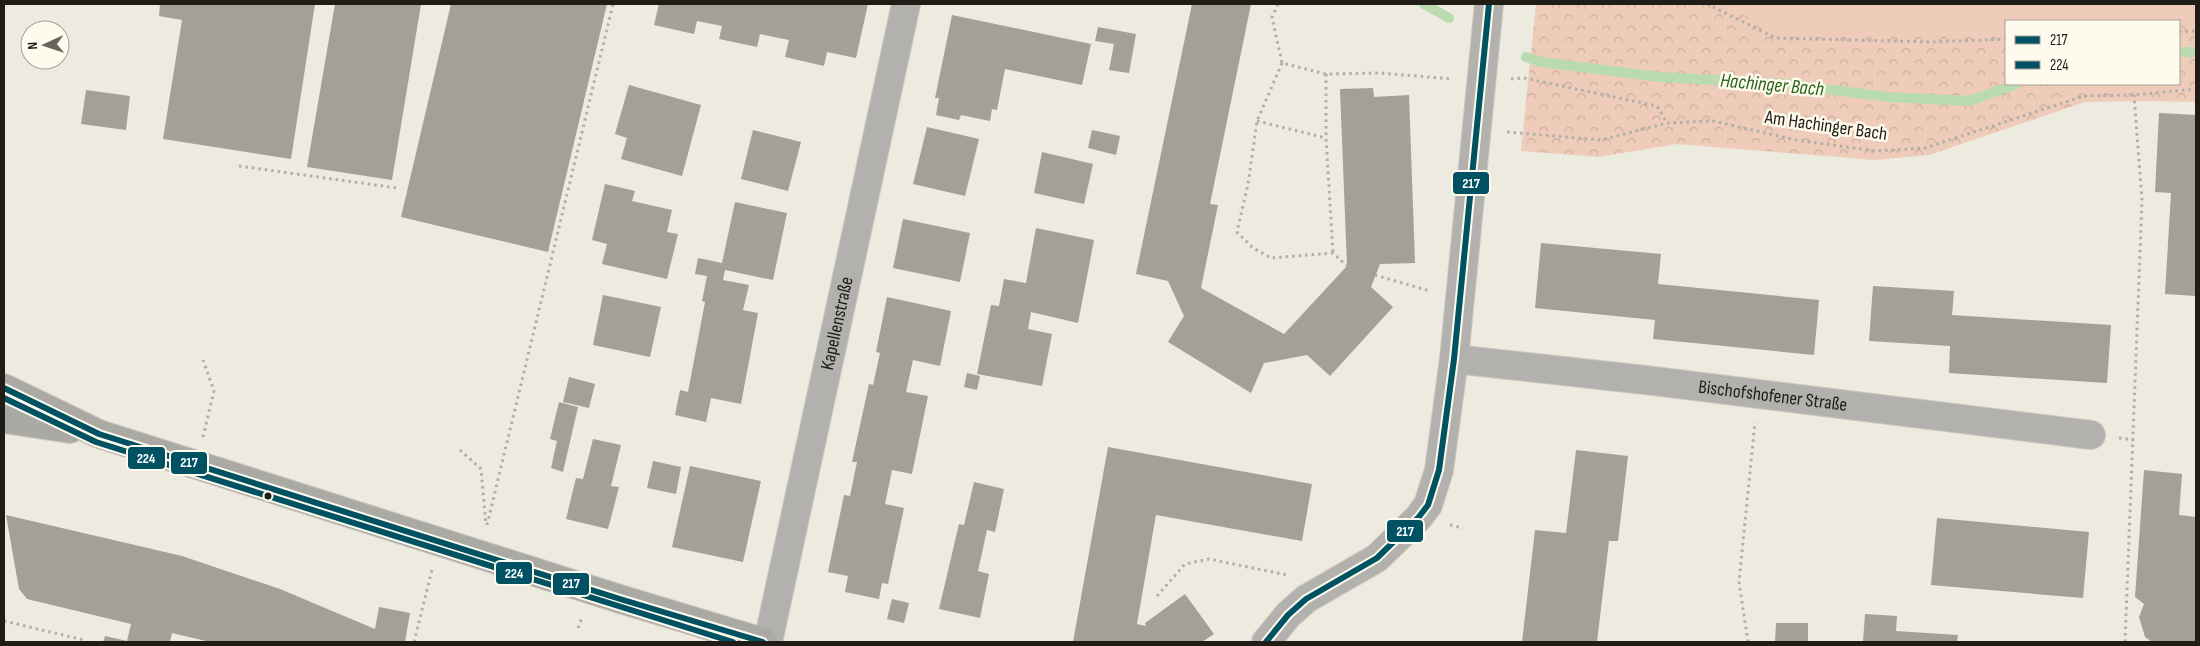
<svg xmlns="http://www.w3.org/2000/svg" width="2200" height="646" viewBox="0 0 2200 646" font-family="'Sofia Sans Condensed',sans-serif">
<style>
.park{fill:url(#park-crowns);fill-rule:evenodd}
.pitch{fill:#efcbb9}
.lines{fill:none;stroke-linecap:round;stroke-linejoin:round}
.stream{stroke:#badbaf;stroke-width:10}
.building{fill:#a3a098}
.minor-casing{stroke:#cbc8c0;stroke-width:30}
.major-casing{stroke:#cbc8c0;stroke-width:30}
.path{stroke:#b0aea9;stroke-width:3;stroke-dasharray:2.5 4;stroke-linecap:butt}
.minor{stroke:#b2b1ae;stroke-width:28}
.major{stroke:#aaa9a4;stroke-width:28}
.bus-1-casing{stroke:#fefaee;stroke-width:10}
.bus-2-casing{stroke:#fefaee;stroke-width:10}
.bus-1{stroke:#005262;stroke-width:6}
.bus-2{stroke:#005262;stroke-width:6}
.bus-dot{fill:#1f1d16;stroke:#fefaee;stroke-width:2}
.labels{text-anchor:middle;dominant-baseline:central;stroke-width:5;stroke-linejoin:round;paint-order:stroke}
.street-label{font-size:19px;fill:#1f1d16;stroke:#fefaee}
.water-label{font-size:20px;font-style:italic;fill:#286419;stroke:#fefaee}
.line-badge{stroke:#fefaee;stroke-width:2}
.badge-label{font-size:14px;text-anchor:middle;font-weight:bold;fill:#fff}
</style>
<defs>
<pattern id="park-crowns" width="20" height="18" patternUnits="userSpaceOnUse" patternTransform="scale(1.25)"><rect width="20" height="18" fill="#efcbb9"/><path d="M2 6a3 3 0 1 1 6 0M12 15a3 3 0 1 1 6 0" fill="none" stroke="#ccae9e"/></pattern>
</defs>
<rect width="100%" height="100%" fill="#edeadf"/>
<!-- park -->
<path class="park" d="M1536,4H2196V102L2142,101L2085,102L1929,155L1875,160L1677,144L1598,157L1521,151ZM2006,21H2179V84H2006Z"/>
<!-- pitch -->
<path class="pitch" d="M1721,4H2196V24L2179,25V21H2006V33L1931,37L1778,32Z"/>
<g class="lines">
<!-- stream -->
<g class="stream">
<path d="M1424,4L1449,18"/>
<path d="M2179,52H2196"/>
<path d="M1526,57L1541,62L1659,77L1787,84L1888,97L1969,101L2017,84"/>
</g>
</g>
<!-- building -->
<g class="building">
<path d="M160,4H315L291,159L163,139L182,20L159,16Z"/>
<path d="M335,4H421L392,180L307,167Z"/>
<path d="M451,4H607L548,252L401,217Z"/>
<path d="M659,4H868L856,58L827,52L824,66L785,57L789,40L760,34L757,47L719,39L722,26L697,21L694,34L654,25Z"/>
<path d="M1192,4H1251L1210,204L1218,205L1201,288L1284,334L1347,266L1340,89L1373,88L1374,97L1409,95L1415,263L1380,264L1371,287L1393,307L1330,376L1307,355L1264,363L1251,393L1168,342L1184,316L1168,281L1136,274Z"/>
<path d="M952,15L1091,44L1082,85L1005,69L997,110L992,109L990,121L961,115L959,120L936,115L939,98H935Z"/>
<path d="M1098,27L1136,34L1129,73L1109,70L1114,44L1095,41Z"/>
<path d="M629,85L701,105L682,176L621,159L627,138L615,134Z"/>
<path d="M86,90L130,96L126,130L81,124Z"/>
<path d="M2159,113L2196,115V296L2165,294L2171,193L2155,192Z"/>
<path d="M927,127L979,139L965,196L913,184Z"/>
<path d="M753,130L801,142L788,191L741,179Z"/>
<path d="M1092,130L1120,136L1116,155L1088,148Z"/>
<path d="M1042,152L1093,164L1084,204L1034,193Z"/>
<path d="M605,184L635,191L632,201L672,210L667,232L678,234L667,279L602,264L607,244L592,240Z"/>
<path d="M735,202L787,213L773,280L725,270L723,280L749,285L743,310L758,313L741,404L711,398L706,422L675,415L680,390L688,392L705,302L702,301L707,276L695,274L698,258L722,263Z"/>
<path d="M903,219L970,233L960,282L893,268Z"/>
<path d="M1036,228L1094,240L1078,323L1031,312L1028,329L1052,334L1042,386L977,374L991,305L999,306L1004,279L1026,283Z"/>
<path d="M1541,243L1661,254L1658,284L1819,300L1814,355L1653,339L1655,320L1535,308Z"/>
<path d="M1873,286L1954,291L1952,315L2111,325L2107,383L1949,373L1950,346L1869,341Z"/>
<path d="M603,295L661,307L650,357L593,345Z"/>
<path d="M887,297L951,311L940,366L913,360L906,392L928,396L912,474L892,470L885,504L904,508L888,584L882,583L879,599L845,592L848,576L828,572L844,495L850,496L857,462H852L869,384L873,385L880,353L876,352Z"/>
<path d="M967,373L980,376L977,390L964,387Z"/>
<path d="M569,377L595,384L589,408L563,402Z"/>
<path d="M559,402L578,407L563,472L551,468L557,441L550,439Z"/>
<path d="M593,439L621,445L611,486L619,487L608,529L566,519L576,478L583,479Z"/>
<path d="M1108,447L1312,484L1302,541L1156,515L1137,624L1146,626L1145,623L1185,594L1214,634L1202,642H1073Z"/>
<path d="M1576,450L1628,456L1618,541H1609L1597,642H1522L1535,530L1566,533Z"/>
<path d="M653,461L681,467L676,494L647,488Z"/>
<path d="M690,466L761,481L743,562L672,547Z"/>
<path d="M2144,470L2182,474L2179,515L2196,517V642H2152L2145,637L2139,617L2144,604L2135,597Z"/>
<path d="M974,482L1004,489L995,532L987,530L978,571L989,574L980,618L939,609L959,524L964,525Z"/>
<path d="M6,515L182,556L280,589L375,629L379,607L410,613L405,642H210L172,633L170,642H103L105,636L127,641L131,624L27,599L19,589Z"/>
<path d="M1937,518L2089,532L2083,598L1931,585Z"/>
<path d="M892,599L909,603L904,623L887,619Z"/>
<path d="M1865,614L1897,616L1896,631L1958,635L1957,642H1863Z"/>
<path d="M1776,623H1808V642H1775Z"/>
</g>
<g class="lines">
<defs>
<g id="minor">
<path id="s1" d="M1454,359L1654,381L2091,435"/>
<path id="s2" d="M768,642L906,4"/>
<path d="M1266,642L1288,615L1306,599L1377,558L1418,518L1428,505L1439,470L1454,359L1489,4"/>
</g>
<g id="major">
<path d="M4,388L99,434L620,599L763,642"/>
<path d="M4,419L70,429"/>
</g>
</defs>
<!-- minor casing -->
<use href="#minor" class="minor-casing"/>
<!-- major casing -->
<use href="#major" class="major-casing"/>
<!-- path -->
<g class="path">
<path d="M1278,4L1272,17L1282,63L1326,74L1379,73L1453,79"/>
<path d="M1707,4L1776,38L1933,42L2006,39"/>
<path d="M2179,32L2196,31"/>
<path d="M1282,63L1257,121L1248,184L1237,232L1253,248L1271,258L1333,253L1347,266"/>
<path d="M1326,74V138L1333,253"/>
<path d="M1511,79L1524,78L1657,106L1667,123"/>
<path d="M1257,121L1326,138"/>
<path d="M1507,132L1601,140L1667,123L1713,121L1796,140L1876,151L1925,148L2084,96L2134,95L2196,89"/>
<path d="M239,166L397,188"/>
<path d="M1375,275L1430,291"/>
<path d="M203,437L214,391L203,360"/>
<path d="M2119,438L2134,440"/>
<path d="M460,450L481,469L486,525"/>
<path d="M487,525L613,4"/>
<path d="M1450,525L1463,528"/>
<path d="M1157,596L1185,564L1209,559L1287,575"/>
<path d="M4,621L84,640"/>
<path d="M578,628L582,617"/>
<path d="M414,642L432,570"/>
<path d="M1748,642L1739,582L1755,422"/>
<path d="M2125,642L2142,200L2134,95"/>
</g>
<!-- minor -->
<use href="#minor" class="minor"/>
<!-- major -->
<use href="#major" class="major"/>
<defs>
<g id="bus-1">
<path d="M4,388L99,434L620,599L763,642"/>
<path d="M1266,642L1288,615L1306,599L1377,558L1418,518L1428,505L1439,470L1454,359L1489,4"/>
</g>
<path id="bus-2" d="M4,398L96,442L733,642"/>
</defs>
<!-- bus-1 casing -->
<use href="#bus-1" class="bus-1-casing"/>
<!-- bus-2 casing -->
<use href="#bus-2" class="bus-2-casing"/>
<!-- bus-1 -->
<use href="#bus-1" class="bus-1"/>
<!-- bus-2 -->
<use href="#bus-2" class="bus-2"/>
</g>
<!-- markers -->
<circle class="bus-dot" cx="268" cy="496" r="4.5"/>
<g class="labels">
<!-- street labels -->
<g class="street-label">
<text transform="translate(1826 126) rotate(8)">Am Hachinger Bach</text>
<text stroke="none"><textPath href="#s2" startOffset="326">Kapellenstraße</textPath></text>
<text stroke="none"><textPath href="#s1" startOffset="321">Bischofshofener Straße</textPath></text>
</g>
<!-- water labels -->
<g class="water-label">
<text transform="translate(1772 85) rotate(5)">Hachinger Bach</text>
</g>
</g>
<g class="line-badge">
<rect x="1452" y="171" width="38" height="24" rx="5" fill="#005262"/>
<rect x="127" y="446" width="39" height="24" rx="5" fill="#005262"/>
<rect x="170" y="451" width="38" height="24" rx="5" fill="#005262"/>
<rect x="1386" y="519" width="38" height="24" rx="5" fill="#005262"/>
<rect x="495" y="561" width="38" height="24" rx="5" fill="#005262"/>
<rect x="552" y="572" width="38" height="24" rx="5" fill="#005262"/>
</g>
<g class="badge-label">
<text x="1471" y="188">217</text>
<text x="146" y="463">224</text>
<text x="189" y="467">217</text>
<text x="1405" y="536">217</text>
<text x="514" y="578">224</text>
<text x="571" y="588">217</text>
</g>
<!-- border -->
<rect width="2200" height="646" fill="none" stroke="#1f1d16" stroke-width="10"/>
<!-- legend -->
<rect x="2005" y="20" width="175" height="65" fill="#fefaee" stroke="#a5a298"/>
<rect x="2015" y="36" width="25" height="8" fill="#005262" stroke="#a5a298"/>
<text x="2050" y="45" font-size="15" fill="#1f1d16">217</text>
<rect x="2015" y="61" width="25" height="8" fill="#005262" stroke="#a5a298"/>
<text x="2050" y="70" font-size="15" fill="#1f1d16">224</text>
<!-- north arrow -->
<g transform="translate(45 45) rotate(267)"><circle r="24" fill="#fefaee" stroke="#a5a298"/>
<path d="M0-4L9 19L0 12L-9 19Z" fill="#67655c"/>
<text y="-8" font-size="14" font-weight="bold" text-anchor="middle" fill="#1f1d16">N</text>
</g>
</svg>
